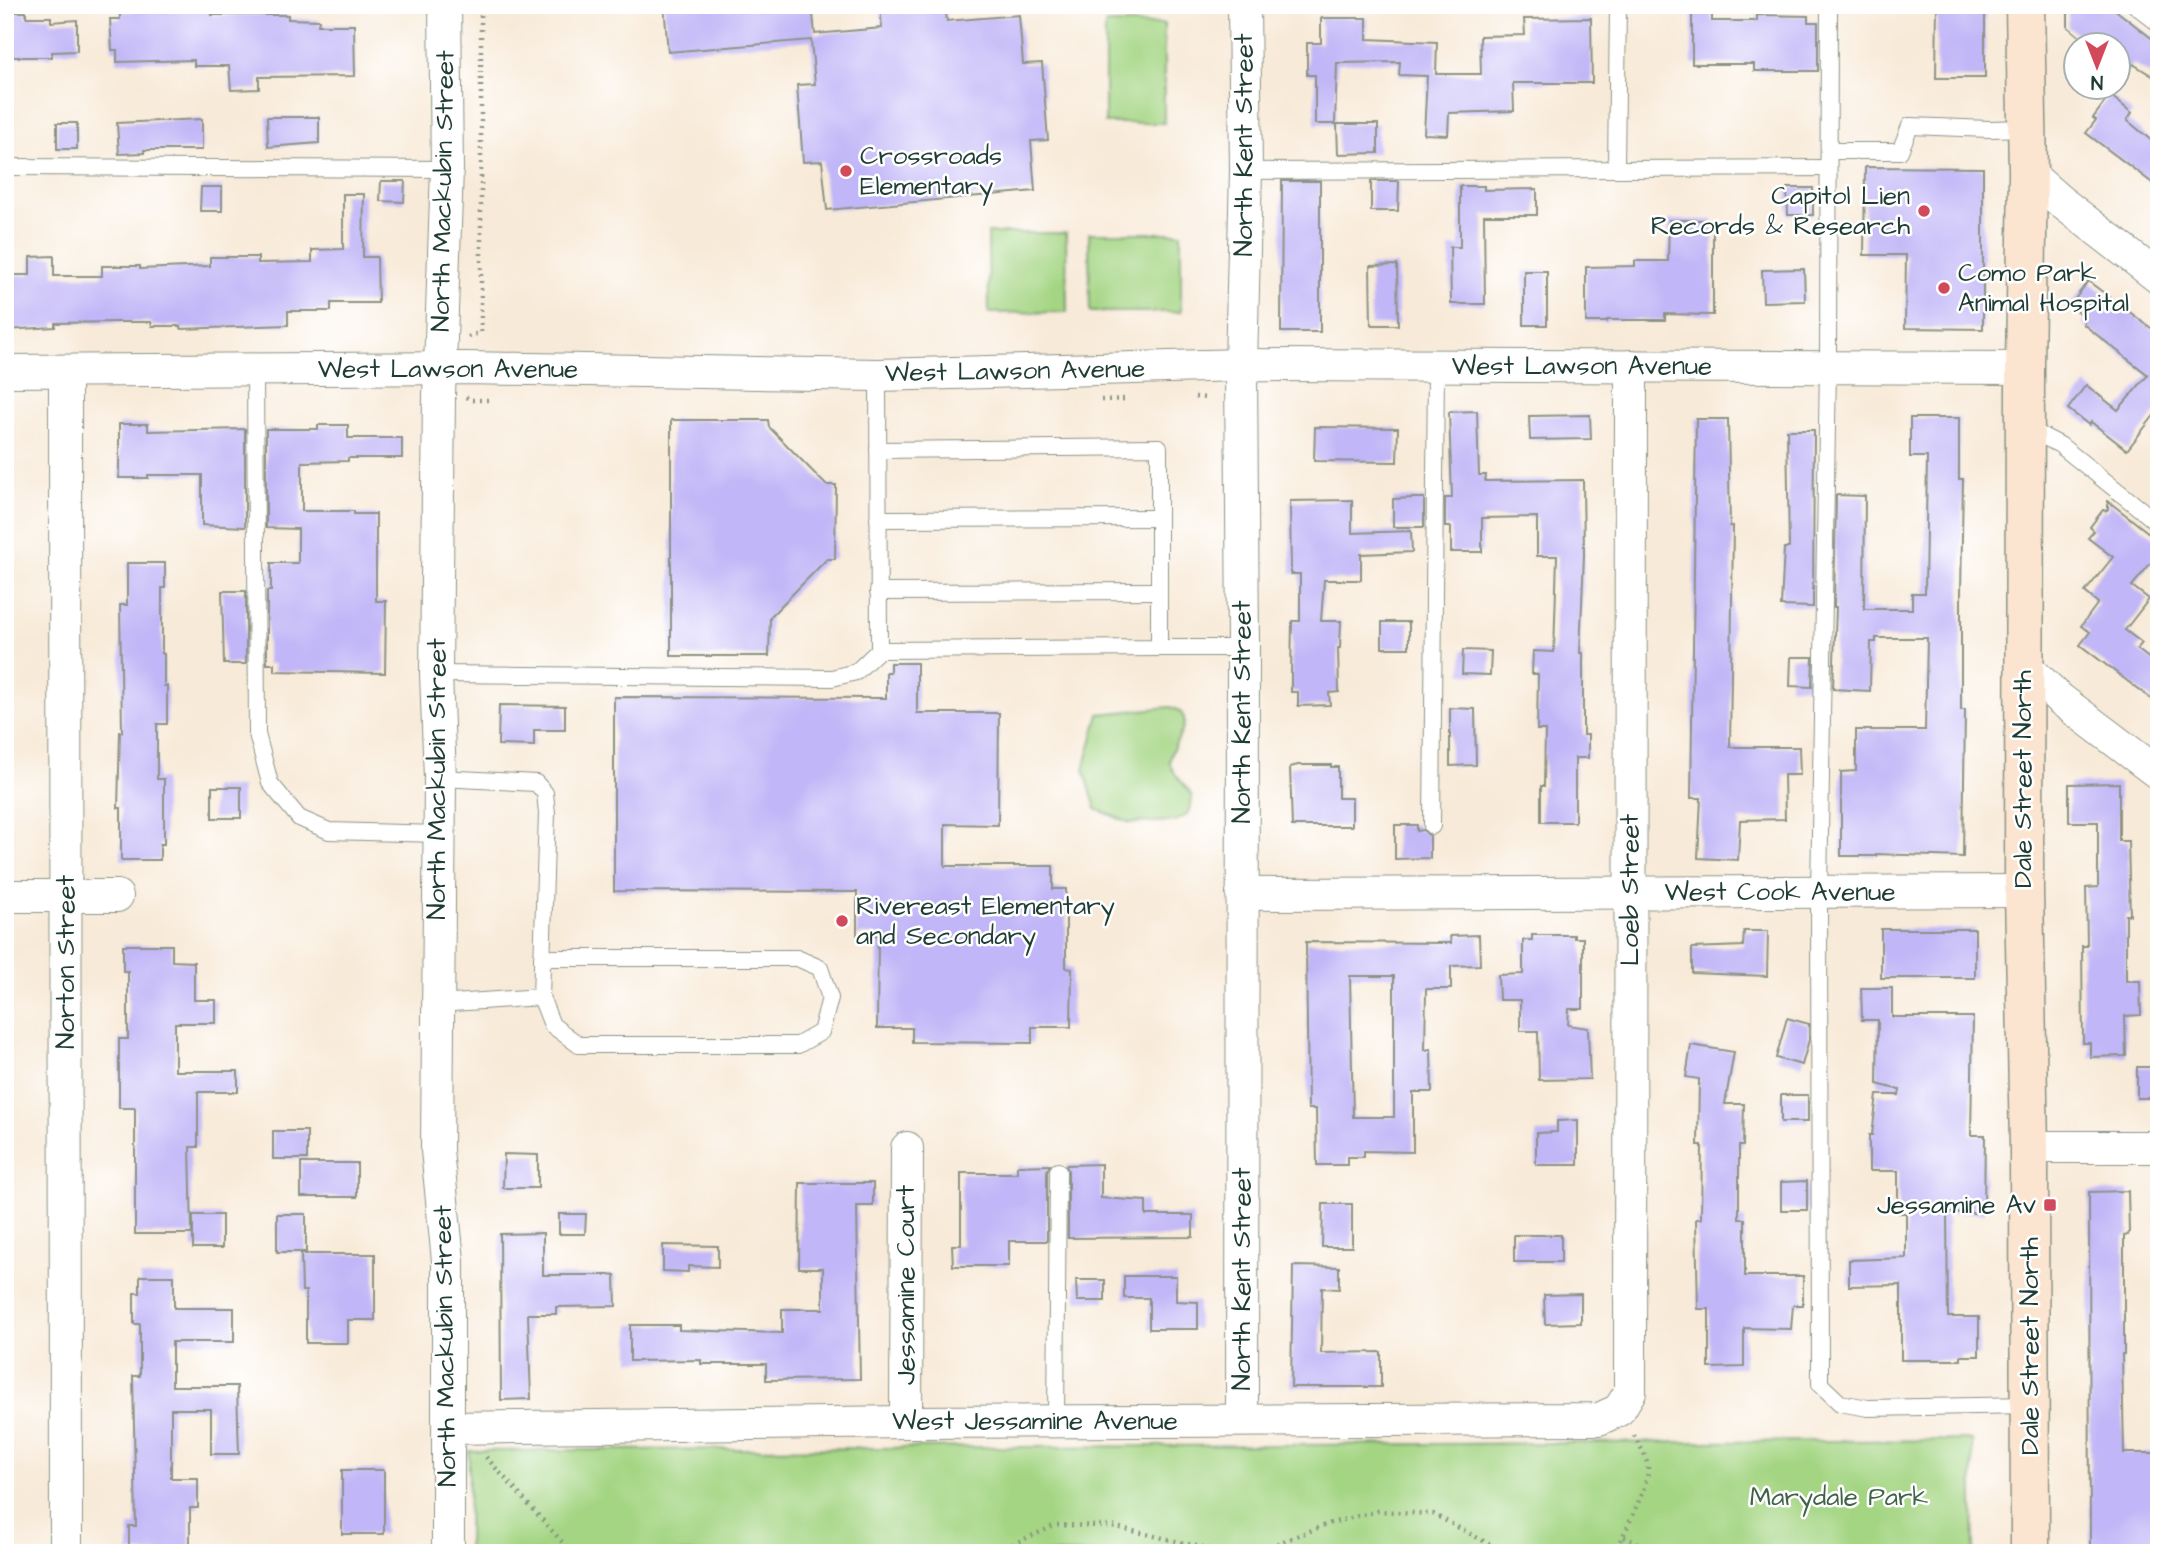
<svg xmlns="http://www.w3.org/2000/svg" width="2164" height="1558" viewBox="0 0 2164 1558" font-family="'Architects Daughter',sans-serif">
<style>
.green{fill:#a4d583;stroke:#62895c;stroke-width:2}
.building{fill:#c1b6f7;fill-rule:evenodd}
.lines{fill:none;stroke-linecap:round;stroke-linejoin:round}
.service-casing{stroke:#8c9486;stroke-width:18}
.minor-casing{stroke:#8c9486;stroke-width:34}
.secondary-casing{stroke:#8c9486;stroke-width:41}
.path{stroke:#8c9486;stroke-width:4.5;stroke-dasharray:2 5;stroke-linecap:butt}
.service{stroke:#fff;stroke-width:16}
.minor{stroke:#fff;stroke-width:32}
.secondary{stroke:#fce5d0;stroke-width:38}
.poi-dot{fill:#d1495b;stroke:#fff;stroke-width:2.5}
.labels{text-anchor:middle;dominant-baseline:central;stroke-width:5;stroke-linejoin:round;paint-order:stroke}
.street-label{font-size:26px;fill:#1f3d34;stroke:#fff}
.poi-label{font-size:26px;fill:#1f3d34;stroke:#fff;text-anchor:start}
.park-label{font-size:26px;fill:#406348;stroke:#fff}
</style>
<rect width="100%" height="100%" fill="#fff"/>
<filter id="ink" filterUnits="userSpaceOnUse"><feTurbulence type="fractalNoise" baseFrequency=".0143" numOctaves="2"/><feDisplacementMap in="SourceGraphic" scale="14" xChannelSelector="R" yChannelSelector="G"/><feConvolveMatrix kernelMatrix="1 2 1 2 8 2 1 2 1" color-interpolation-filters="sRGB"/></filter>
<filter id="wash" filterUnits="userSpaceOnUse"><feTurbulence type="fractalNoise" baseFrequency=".00686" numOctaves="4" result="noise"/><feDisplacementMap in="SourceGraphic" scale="28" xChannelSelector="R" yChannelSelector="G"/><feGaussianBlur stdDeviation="1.57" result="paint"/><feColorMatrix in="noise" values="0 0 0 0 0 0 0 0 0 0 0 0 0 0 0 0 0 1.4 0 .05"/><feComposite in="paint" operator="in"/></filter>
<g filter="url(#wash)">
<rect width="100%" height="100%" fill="#f8ead8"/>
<!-- green -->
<g class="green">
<rect x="1105" y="24" width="59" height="99"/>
<path d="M988,233H1066L1067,312L989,313Z"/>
<path d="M1089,233H1181V312H1090Z"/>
<path d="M1170,707C1204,717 1166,746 1170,764C1173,775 1186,785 1192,796L1191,807L1186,815L1176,821L1130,823L1096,809L1084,769L1099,714Z"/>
<path d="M1972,1440L1974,1553H468L469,1451Z"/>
</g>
<g id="blocks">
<!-- building -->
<g class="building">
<path d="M664,5H812L815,34L882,28L880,5H945L947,21L1019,15L1023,64L1042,63L1048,140L1031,141L1035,191L827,210L822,161L803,162L797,85L815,84L811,40L668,52Z"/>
<path d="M1692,5H1712V21H1757V15L1808,16V22H1818V71H1754V64H1692Z"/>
<path d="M1937,5H1985V78H1936Z"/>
<path d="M2068,5H2109L2159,44V80L2133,64L2118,82V46H2091L2068,27Z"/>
<path d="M148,10H212V15H288V19L319,20L318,25H354L355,76L259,77V89L231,90L229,66H194V60L117,62V50H112L110,19H120V12Z"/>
<path d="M5,12H26V17H51V22L77,20V51L52,52V57H5Z"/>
<path d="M1321,18H1367V39L1437,42L1436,74H1481L1480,36L1525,35L1524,19L1591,18L1592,83H1513L1514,111L1449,113L1448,135L1424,134L1427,76L1399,75L1400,62L1337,63L1335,124H1315V75H1307V43H1321Z"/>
<path d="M2110,95L2132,113L2127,120L2159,147V188L2086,133L2096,120L2093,118Z"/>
<path d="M267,117H319V143L268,147Z"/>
<path d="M202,119V150H144V153L119,154L117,123Z"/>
<rect x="57" y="123" width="20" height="26"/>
<path d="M1337,124H1378V153L1338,154Z"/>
<path d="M1865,167L1983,168V329L1905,328L1906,255H1864Z"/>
<path d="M381,181H405L404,202L380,201Z"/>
<path d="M1282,181H1320V332H1281Z"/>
<path d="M1371,181H1399L1398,211H1371Z"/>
<path d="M1460,186H1484V190L1537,189V215H1484L1485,304H1451L1450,247H1460Z"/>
<path d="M201,187H222V211H200Z"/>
<path d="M1787,188H1813V215H1788Z"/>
<path d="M343,194H364L363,257H377L378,303H331V311H288V325L181,329L180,326H152L151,322H117L55,323V327L5,330V301H10V275H30V257L54,256V276H102V266H140V269L210,266V257H258V263L312,262V250L343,249Z"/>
<path d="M1669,220H1713V315L1665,314V320H1607V322H1586V267L1635,266V261H1668Z"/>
<path d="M1397,265L1398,325H1371L1370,266Z"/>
<path d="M1804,269L1805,301L1763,302L1762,270Z"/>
<rect x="1524" y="271" width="23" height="54"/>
<path d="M2088,281L2159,334V409L2127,450L2091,422L2089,425L2068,409L2086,385L2118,410L2148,375L2083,324L2086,318L2070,306Z"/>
<path d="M1477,411L1479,475H1486L1485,481L1583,480L1584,555L1580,653H1583V735H1588V758H1575V822H1541V786H1544L1545,730H1537L1538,674H1532L1533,651L1554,652L1557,556H1537V517L1482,518V552H1451V527H1445V498H1452L1449,412Z"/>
<path d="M1590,415L1591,439L1530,440L1529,416Z"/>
<path d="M1910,418H1959V479H1963L1961,593V710H1965L1963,857L1876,854V856H1841V772L1856,771V730H1925L1927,638H1876V642H1871L1870,691L1833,689L1836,607H1834L1836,495L1865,496L1864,609H1912V593H1925L1927,457H1910Z"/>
<path d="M1696,419H1728L1730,526H1733L1730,747H1799L1800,775H1784L1785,819L1740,820L1738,860L1698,858L1701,798H1691Z"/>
<path d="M671,420H768L769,427L826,485H836L835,559H827L770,617L769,656H671Z"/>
<path d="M119,424H148V431L245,429V527L202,525V475H148V478H119Z"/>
<path d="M318,425H348V438H402V458H348V461L302,462V511H354V514H376V601H386L385,673L274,671V664H267V591H271V563H298V529L266,528V429H318Z"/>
<path d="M1315,427L1398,428L1397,462L1314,461Z"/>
<path d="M1787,430H1814L1813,607L1781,606L1784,548H1789Z"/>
<path d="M1413,498H1424V527H1393V499Z"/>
<path d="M1352,500V533L1411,531L1412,552L1361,554V580H1324L1321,621H1341L1340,648H1338L1339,692L1329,693L1330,705L1298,706V692H1291V675L1292,621H1300V574H1291L1290,501Z"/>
<path d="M2108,501L2159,541V553L2132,586L2149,599L2125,630L2142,643L2137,649L2159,666V705L2080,645L2090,632L2081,626L2098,603L2085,592L2113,557L2088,538L2094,531L2090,527L2103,510L2106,511L2108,509Z"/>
<path d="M127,563H165V588H162V654H164V686H167V724H157V779H164V844H160V860H121V808H118L120,732H122L120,605H127Z"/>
<path d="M222,591H246V664H224Z"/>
<rect x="1382" y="622" width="27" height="26"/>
<path d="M1463,650L1491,651L1490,675L1462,674Z"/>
<path d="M1791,657H1813L1812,687L1790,686Z"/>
<path d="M890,663H917V713H999L998,825L945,824V866H1053V889H1066V968L1072,969L1071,1027H1032V1043L912,1042V1028H877L878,935H857V892L614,891V697L886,698V672H890Z"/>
<path d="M499,705L565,706V730H534V746L498,745Z"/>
<path d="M1450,708L1475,709L1476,765L1450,766Z"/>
<path d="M1298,765H1331V767H1338V798H1352V826H1292L1290,767Z"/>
<path d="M2119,783V841H2128L2130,915H2126V981H2140L2141,1015L2125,1016L2126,1056L2090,1057V1043H2083L2082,946H2087L2086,888L2098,887V822H2069V784Z"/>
<rect x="212" y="787" width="29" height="31"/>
<path d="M1395,825H1417V831L1423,830L1430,836V858L1395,859Z"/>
<rect x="1881" y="929" width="94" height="49"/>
<path d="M1744,931H1768L1767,976L1692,973V948L1743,946Z"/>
<path d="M1479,935L1480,965L1451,966V989H1426L1425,1050L1431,1049L1432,1092H1413V1152L1364,1151V1157H1347V1165H1317L1316,1109H1308L1306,942L1451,943L1450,936ZM1350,976H1394V1117H1353Z"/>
<path d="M1532,935H1574V938H1583V1009H1569L1568,1025L1588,1028L1590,1079L1539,1080L1538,1031H1520V1000H1499L1498,975L1523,974V940H1532Z"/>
<path d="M123,945H172V961L194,962V1000H216V1023H175V1071H238V1092H198V1147H190L192,1234H135V1108H119V1039H128V971H123Z"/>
<path d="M1861,988H1892V1017H1973L1971,1135H1985L1984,1213H1947L1948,1317H1979V1356H1961V1360H1901V1285L1849,1286V1260L1906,1258V1213H1898V1171H1869V1135H1872L1877,1095H1899L1900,1090L1877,1084L1878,1020H1862Z"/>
<path d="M1787,1018L1809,1024V1040L1802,1065L1776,1058Z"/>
<path d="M1691,1045L1734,1052L1725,1104H1744L1743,1146H1739V1219H1745V1276H1803V1305H1793L1791,1329L1744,1328V1367L1709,1368V1309H1698L1696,1219H1701L1702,1145H1698L1699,1079L1686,1077Z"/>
<rect x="2137" y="1067" width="22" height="31"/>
<rect x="1781" y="1095" width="27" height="27"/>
<path d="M1578,1120V1165H1536V1133L1557,1132V1121Z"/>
<rect x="273" y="1131" width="34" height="28"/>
<path d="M504,1154L538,1155V1188H503Z"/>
<rect x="301" y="1163" width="56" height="34"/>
<path d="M1101,1164V1198L1146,1201V1215H1193V1237L1068,1238V1171L1066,1165Z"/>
<path d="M1050,1165L1047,1171V1241H1009V1266H953L952,1245H961V1173H1017V1166Z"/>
<path d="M1807,1181V1210H1781V1182Z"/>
<path d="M800,1183H873V1206H857L860,1379L766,1380V1364H701V1360L630,1361V1325H679V1330L782,1333V1309H823V1268H799Z"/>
<path d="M2128,1191L2129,1232L2128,1235L2124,1236V1354H2122L2124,1453H2159V1553H2090L2089,1192Z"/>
<path d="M1323,1204H1352V1247H1322Z"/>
<rect x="277" y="1214" width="29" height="38"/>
<path d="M559,1214H586L585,1234H559Z"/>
<rect x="193" y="1215" width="29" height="33"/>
<path d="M543,1233V1275H615L616,1306L556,1307V1314H528L531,1399L501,1400L500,1234Z"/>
<rect x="1514" y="1235" width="47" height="27"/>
<path d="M663,1245L718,1246V1267L688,1266V1272L663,1271Z"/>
<path d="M301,1254H375V1320H348V1343H306V1291H302Z"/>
<path d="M1293,1266L1339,1267V1289L1322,1288L1321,1353L1381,1352V1387H1291Z"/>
<path d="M140,1276H174V1308H234V1342H172V1386H237L239,1454H211V1409H171V1478H198V1508H190V1553H129V1526H136L133,1376H140V1324H134V1293H140Z"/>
<path d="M1124,1276H1176V1301L1198,1302V1329H1149V1298H1124Z"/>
<path d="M1076,1280H1105V1301H1077Z"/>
<path d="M1581,1294V1323L1545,1324L1544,1295Z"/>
<rect x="342" y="1470" width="42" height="64"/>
</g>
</g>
</g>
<g filter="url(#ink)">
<use href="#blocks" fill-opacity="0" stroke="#8c9486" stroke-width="2"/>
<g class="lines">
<defs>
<g id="service">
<path d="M1829,5L1828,367L1819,892L1820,1384L1840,1403L1868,1408L2030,1405"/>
<path d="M2135,5L2159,24"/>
<path d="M1829,151H1900L1910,126L1989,129L2028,128"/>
<path d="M5,167L447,169"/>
<path d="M1616,169L1828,168"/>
<path d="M1246,171L1616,169L1618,5"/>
<path d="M255,369L257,734L270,783L299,818L329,831L439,834"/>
<path d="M2025,427L2060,445L2159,524"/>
<path d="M878,450L1159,447V648L879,650"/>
<path d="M878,519L1159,518"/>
<path d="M878,592L1159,591"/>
<path d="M1159,648H1243"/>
<path d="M436,674L832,678L856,672L879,650L878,375"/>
<path d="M1432,826L1436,366"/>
<path d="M541,997L552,1025L579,1045H798L821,1032L830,998L820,968L797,958H542"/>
<path d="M438,1004L541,997L547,813L545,793L536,783L440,778"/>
<path d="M1056,1422L1058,1171"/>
</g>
<g id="minor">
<path d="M445,5L447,169L439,396L436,674L440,778L437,1150L448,1261V1553"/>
<path d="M2028,173L2060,201L2159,278"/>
<path d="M5,371L465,368L878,375L1241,365L2025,368"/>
<path d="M65,371L66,1553"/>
<path d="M2023,664L2060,699L2159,774"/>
<path d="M1242,894L2024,891"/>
<path d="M5,896H117"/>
<path d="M2029,1147H2159"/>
<path d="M1242,1419L1243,648L1241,365L1246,171L1244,5"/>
<path d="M906,1422L907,1148"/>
<path d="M449,1428L906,1422L1599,1419L1619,1410L1630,1392L1631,366"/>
</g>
<path id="secondary" d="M2025,5L2028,173L2025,368L2024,891L2029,1147L2030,1553"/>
</defs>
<!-- service casing -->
<use href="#service" class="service-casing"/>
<!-- minor casing -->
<use href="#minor" class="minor-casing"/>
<!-- secondary casing -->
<use href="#secondary" class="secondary-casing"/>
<!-- path -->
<g class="path">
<path d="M468,337L481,332V5"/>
<path d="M466,397L470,400H488"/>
<path d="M1195,397L1207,398"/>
<path d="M1101,400L1127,399"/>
<path d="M486,1457L572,1553"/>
<path d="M1624,1537L1656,1553"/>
<path d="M993,1553L1056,1525L1112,1526L1227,1553"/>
<path d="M1236,1553L1276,1544L1331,1523L1378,1511L1433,1514L1506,1553"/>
<path d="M1614,1553C1623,1537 1650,1483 1648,1467C1646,1454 1638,1443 1632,1432"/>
</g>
<!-- service -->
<use href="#service" class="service"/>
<!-- minor -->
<use href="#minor" class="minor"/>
<!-- secondary -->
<use href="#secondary" class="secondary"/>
</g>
</g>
<!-- markers -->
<g class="poi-dot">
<circle cx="846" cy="171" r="7"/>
<circle cx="1924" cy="211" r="7"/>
<circle cx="1944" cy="288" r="7"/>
<circle cx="842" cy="921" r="7"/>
<rect x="2043" y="1198" width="14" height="14" rx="3.5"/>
</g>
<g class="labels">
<!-- street labels -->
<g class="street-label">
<text transform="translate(1244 145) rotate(-90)">North Kent Street</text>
<text transform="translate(443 191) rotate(-89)">North Mackubin Street</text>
<text x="1582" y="366">West Lawson Avenue</text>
<text x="448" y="369">West Lawson Avenue</text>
<text transform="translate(1015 371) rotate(-1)">West Lawson Avenue</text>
<text transform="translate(1242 712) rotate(-90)">North Kent Street</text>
<text transform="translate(437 779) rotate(-90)">North Mackubin Street</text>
<text transform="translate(2023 779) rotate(-90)">Dale Street North</text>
<text transform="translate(1630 890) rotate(-90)">Loeb Street</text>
<text x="1780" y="892">West Cook Avenue</text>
<text transform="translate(66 962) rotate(-90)">Norton Street</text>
<text transform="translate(1242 1279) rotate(-90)">North Kent Street</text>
<text transform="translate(906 1285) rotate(-90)">Jessamine Court</text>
<text transform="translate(445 1346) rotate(-91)">North Mackubin Street</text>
<text transform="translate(2030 1346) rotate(-90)">Dale Street North</text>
<text x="1035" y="1421">West Jessamine Avenue</text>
</g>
<!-- poi labels -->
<g class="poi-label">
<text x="860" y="156">Crossroads<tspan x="860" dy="30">Elementary</tspan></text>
<text x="1910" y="196" text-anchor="end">Capitol Lien<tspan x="1910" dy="30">Records &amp; Research</tspan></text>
<text x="1958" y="273">Como Park<tspan x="1958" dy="30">Animal Hospital</tspan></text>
<text x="856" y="906">Rivereast Elementary<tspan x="856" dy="30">and Secondary</tspan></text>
<text x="2036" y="1205" text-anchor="end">Jessamine Av</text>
</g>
<!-- park labels -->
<g class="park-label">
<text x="1839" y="1497">Marydale Park</text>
</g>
</g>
<!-- margin -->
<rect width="2164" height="1558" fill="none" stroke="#fff" stroke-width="28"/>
<!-- north arrow -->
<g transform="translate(2097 66) rotate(180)"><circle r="33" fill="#ffffff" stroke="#a5b1ae" stroke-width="2"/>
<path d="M0-5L12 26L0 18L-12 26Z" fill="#d1495b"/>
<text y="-10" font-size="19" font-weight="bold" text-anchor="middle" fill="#1f3d34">N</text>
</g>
</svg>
